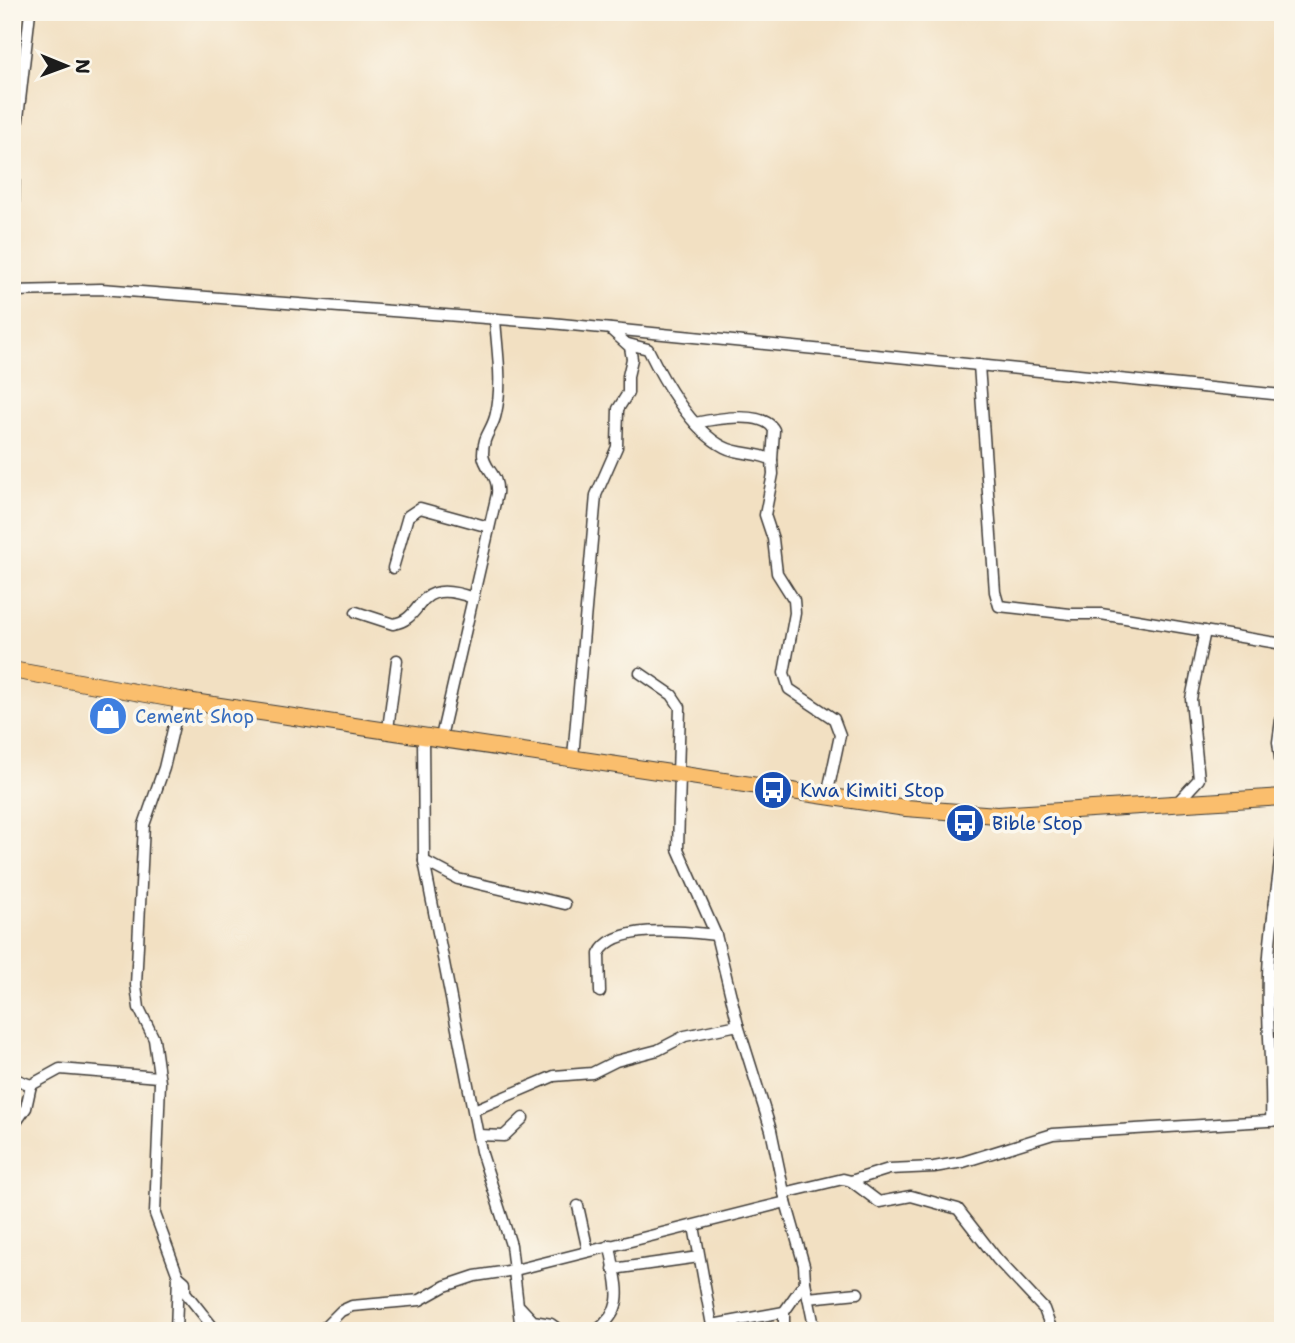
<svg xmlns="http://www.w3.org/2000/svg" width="1295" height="1343" viewBox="0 0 1295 1343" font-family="'Shantell Sans',sans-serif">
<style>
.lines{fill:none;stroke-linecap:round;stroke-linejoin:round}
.minor-casing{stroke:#3c3935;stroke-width:13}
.highway-casing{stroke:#3c3935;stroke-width:18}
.minor{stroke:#fff;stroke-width:10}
.highway{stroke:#fabe6d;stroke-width:16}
.labels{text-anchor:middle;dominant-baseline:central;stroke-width:7;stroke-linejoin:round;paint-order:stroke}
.shop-label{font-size:19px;fill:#366cbe;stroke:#fbf7ec;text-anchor:start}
.transit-label{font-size:19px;fill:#164399;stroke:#fbf7ec;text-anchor:start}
</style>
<rect width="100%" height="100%" fill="#fbf7ec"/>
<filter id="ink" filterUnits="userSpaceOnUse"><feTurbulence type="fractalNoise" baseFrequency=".0143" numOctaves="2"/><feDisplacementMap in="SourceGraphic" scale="14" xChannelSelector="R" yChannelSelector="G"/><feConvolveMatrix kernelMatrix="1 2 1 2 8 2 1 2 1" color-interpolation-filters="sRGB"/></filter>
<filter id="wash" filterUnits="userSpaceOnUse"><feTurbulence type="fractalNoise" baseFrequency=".00686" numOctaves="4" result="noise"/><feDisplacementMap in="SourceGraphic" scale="28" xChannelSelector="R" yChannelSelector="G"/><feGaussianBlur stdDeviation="1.57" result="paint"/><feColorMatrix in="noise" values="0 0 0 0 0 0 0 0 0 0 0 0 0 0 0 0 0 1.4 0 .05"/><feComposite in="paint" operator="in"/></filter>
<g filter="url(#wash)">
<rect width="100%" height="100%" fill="#f2e0c2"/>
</g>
<g filter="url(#ink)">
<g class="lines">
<defs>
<g id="minor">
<path d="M12,283L15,145L30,12"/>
<path d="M12,291L101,289L551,323L1283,395"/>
<path d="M628,344L648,349C663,380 692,431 724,447C739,455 758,452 772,460L773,474L765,515L773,539L777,573L794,600L795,613L784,673L789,689L834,719L840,735L827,796"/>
<path d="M979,365L995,592L999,606L1070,614H1101L1283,644"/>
<path d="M695,423C714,419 764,410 774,430L772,460"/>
<path d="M393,568L408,516L420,508L489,527"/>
<path d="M356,612L393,624C427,619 412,576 473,598"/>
<path d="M640,673L672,695L680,707L678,775"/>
<path d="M1283,706L1278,742L1283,781"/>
<path d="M388,729L397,660"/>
<path d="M423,735L424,861L481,1151L511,1245L521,1331"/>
<path d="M441,737L497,494C499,473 484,470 483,454C483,434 493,430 496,413C503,383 497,350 495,319"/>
<path d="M573,757L596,495L617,447L618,409L628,393V376L632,359L630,347L610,329"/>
<path d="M680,775L678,849L716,935L738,1025L771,1130L786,1202L804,1265L805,1282L784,1312V1331"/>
<path d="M1176,804L1199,779L1191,699L1205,631"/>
<path d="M424,861L458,879L565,904"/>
<path d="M600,992L599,954C614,922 688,932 716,935"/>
<path d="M12,1078L31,1085L60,1069L158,1077"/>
<path d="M474,1110L554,1076L592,1073L616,1061L658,1050L685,1036L738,1025"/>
<path d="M1271,1121C1273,1072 1266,1024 1268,975C1269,926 1280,879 1283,830"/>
<path d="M12,1128L26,1108L31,1085"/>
<path d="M479,1135L504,1136L523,1118"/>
<path d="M851,1181L889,1169L934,1167L963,1162L1053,1134L1283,1120"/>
<path d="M784,1193L843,1179L851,1181L879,1202L911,1196L958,1209L997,1259L1044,1309L1052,1331"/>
<path d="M578,1206L588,1251"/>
<path d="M694,1226L713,1331"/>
<path d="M613,1269L699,1257"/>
<path d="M178,1276L185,1282V1292L216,1331"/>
<path d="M805,1282L815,1331"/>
<path d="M808,1298L858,1293"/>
<path d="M520,1307L533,1321L551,1324L561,1331"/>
<path d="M712,1325L784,1312"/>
<path d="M176,1331L178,1276L155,1214L160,1082L154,1039L139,1008L136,985L144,825L164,768L180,700"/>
<path d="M321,1331L341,1311L352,1306L420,1300L445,1286L475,1276L515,1270L786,1202"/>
<path d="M596,1331C630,1306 615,1282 610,1245"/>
</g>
<path id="highway" d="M12,670L180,700L906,808L997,815L1283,797"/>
</defs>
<!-- minor casing -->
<use href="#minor" class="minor-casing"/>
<!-- highway casing -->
<use href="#highway" class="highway-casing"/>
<!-- minor -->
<use href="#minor" class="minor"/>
<!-- highway -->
<use href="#highway" class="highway"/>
</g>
</g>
<!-- icons -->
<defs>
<symbol id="shop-disc" viewBox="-11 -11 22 22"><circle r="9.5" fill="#3f7fe0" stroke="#fbf7ec"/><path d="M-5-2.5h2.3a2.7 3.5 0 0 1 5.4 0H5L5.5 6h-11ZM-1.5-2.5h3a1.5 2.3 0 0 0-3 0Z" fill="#fff"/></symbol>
<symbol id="bus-disc" viewBox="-11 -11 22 22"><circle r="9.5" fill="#1a4fb4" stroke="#fbf7ec"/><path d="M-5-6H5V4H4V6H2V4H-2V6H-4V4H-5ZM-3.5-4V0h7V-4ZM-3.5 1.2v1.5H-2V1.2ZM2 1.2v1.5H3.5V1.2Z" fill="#fff"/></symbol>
</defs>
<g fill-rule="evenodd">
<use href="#shop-disc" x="86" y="694" width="44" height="44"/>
<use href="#bus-disc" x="751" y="768" width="44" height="44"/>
<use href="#bus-disc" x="943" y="801" width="44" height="44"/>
</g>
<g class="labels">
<!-- shop labels -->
<g class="shop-label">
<text x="135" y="716">Cement Shop</text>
</g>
<!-- transit labels -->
<g class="transit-label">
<text x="800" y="790">Kwa Kimiti Stop</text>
<text x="992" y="823">Bible Stop</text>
</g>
</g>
<!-- margin -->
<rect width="1295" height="1343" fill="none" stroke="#fbf7ec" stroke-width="42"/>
<!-- north arrow -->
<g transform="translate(66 66) rotate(91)" stroke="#fbf7ec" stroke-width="5" paint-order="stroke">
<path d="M0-5L12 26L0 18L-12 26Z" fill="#1c1c1c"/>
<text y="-10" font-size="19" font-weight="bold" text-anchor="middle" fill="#1c1c1c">N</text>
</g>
</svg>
